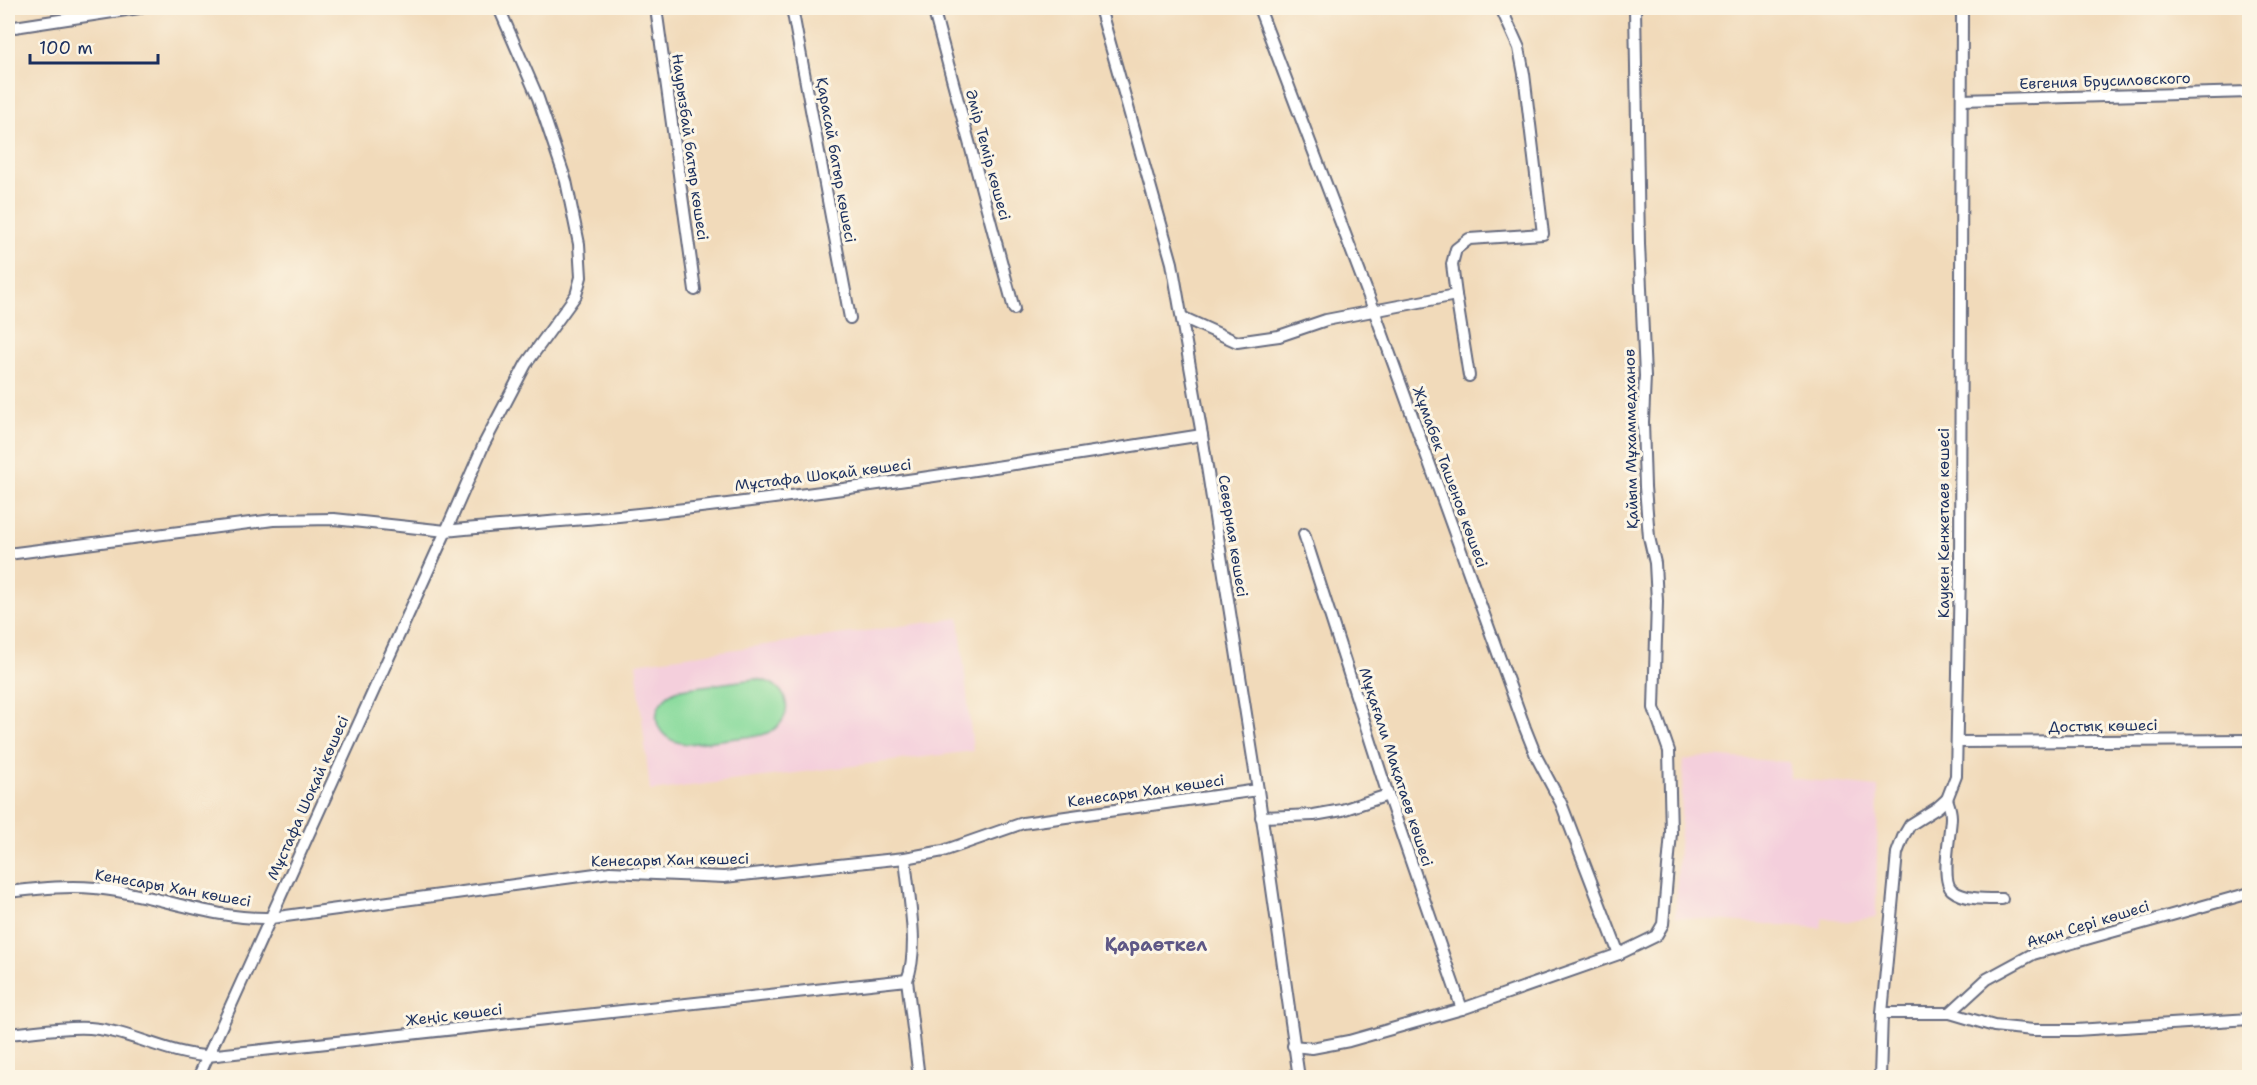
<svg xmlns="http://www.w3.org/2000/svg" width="2257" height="1085" viewBox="0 0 2257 1085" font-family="'Shantell Sans',sans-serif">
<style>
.built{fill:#f4cfdc}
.grass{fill:#87da9b;stroke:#51847c;stroke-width:1.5}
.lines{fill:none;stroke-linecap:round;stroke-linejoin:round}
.minor-casing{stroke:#666b7e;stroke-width:14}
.minor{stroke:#fff;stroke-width:10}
.labels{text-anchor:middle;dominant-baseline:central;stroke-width:6;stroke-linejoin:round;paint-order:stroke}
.street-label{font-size:15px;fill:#1b2f5e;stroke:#fcf5e5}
.quarter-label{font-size:18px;font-weight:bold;fill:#5f5886;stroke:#fcf5e5}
</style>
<rect width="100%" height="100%" fill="#fcf5e5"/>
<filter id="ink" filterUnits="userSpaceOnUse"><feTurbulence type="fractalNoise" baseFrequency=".0167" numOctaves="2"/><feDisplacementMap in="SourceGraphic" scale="12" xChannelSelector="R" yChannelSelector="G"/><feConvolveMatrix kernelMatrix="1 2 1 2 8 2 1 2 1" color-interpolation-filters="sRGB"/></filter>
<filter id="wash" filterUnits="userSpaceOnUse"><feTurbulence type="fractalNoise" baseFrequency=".008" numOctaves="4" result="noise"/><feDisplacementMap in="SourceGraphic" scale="24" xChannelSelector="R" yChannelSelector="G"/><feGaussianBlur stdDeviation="1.35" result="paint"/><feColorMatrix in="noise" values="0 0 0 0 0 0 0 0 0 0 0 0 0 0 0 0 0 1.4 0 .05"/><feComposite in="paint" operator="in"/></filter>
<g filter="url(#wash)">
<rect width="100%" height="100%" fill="#f1daba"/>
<!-- built -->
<g class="built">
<path d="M959,618L973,751L650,791L636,663Z"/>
<path d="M1707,756L1790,762V778L1878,787L1876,917L1846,922L1823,917L1821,928L1675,917L1684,760Z"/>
</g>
<!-- grass -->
<path class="grass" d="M755,679C793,682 798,724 762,735L688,744C650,742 645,700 681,689Z"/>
</g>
<g filter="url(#ink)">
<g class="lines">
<defs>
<g id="minor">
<path d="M656,8L695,290"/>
<path d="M792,8L850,318"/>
<path d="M933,8L1014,309"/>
<path d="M1100,8L1172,263L1202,435L1258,790L1299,1078"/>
<path d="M1259,8L1374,310L1525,728L1537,758L1561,803L1619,954"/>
<path d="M8,28L139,8"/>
<path d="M1962,100L2250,92"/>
<path d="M1456,295L1469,376"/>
<path d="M1182,317L1237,342L1279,336L1326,320L1456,295L1452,264L1456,249L1469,239L1543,234L1524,74L1519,48L1501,8"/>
<path d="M1304,534L1388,795L1462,1009"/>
<path d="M8,554L273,520L334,519L446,531L484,444L526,364L576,295L581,277L579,244L566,181L538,98L499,8"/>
<path d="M1957,742L2250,740"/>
<path d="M1947,799C1949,805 1951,810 1951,817C1951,832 1940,880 1952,890C1964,900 1987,899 2002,899"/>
<path d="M1261,817L1314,815L1342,810L1388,795"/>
<path d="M905,858C908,894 920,948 907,980L919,1078"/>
<path d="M8,892C36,889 66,885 95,888C154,893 211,920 271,918L610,872L724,877L905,858L943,851L1023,823L1258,790"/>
<path d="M1882,1013L1897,853L1903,837L1910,825L1937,808L1947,799L1956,776L1960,569L1962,8"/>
<path d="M1950,1013L1987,979L2033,954L2250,893"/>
<path d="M8,1034C34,1032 64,1026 90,1028C131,1031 166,1054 207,1056L907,980"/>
<path d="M1293,1046L1312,1048L1349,1041L1462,1009L1619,954L1656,936L1663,924L1671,833L1669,751L1654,708L1657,601L1655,563L1649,537L1645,487L1643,422L1645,376L1639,244L1635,8"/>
<path d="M198,1078L446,531C500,525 555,522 609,517C808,497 1005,466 1202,435"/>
<path d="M1880,1078L1882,1013H1950L1994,1026L2033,1030H2076L2250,1019"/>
</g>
</defs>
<!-- minor casing -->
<use href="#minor" class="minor-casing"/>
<!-- minor -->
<use href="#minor" class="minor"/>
</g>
</g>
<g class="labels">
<!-- street labels -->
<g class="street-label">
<text transform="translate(2105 81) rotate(-2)">Евгения Брусиловского</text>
<text transform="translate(690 147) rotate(82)">Наурызбай батыр көшесі</text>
<text transform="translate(988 155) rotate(75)">Әмір Темір көшесі</text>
<text transform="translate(836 160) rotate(80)">Қарасай батыр көшесі</text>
<text transform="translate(1631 439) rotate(-91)">Қайым Мұхаммедханов</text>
<text transform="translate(823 475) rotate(-7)">Мұстафа Шоқай көшесі</text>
<text transform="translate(1450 477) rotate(70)">Жұмабек Ташенов көшесі</text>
<text transform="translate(1944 523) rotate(-90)">Каукен Кенжетаев көшесі</text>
<text transform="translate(1233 536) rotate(81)">Северная көшесі</text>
<text transform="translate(2103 726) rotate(-1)">Достық көшесі</text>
<text transform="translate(1396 767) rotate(72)">Мұқағали Мақатаев көшесі</text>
<text transform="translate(1146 791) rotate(-8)">Кенесары Хан көшесі</text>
<text transform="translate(308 798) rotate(-66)">Мұстафа Шоқай көшесі</text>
<text transform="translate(670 860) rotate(-1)">Кенесары Хан көшесі</text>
<text transform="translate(173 888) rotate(10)">Кенесары Хан көшесі</text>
<text transform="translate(2088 924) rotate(-17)">Ақан Сері көшесі</text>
<text transform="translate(454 1015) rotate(-7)">Жеңіс көшесі</text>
</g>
<!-- quarter labels -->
<g class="quarter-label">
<text x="1156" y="945">Қараөткел</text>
</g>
</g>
<!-- margin -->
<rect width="2257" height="1085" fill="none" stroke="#fcf5e5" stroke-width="30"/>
<!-- scale -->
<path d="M30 54v9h128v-9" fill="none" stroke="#1b2f5e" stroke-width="3"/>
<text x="39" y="54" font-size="18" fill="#1b2f5e" stroke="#fcf5e5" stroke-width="4.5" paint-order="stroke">100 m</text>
</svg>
